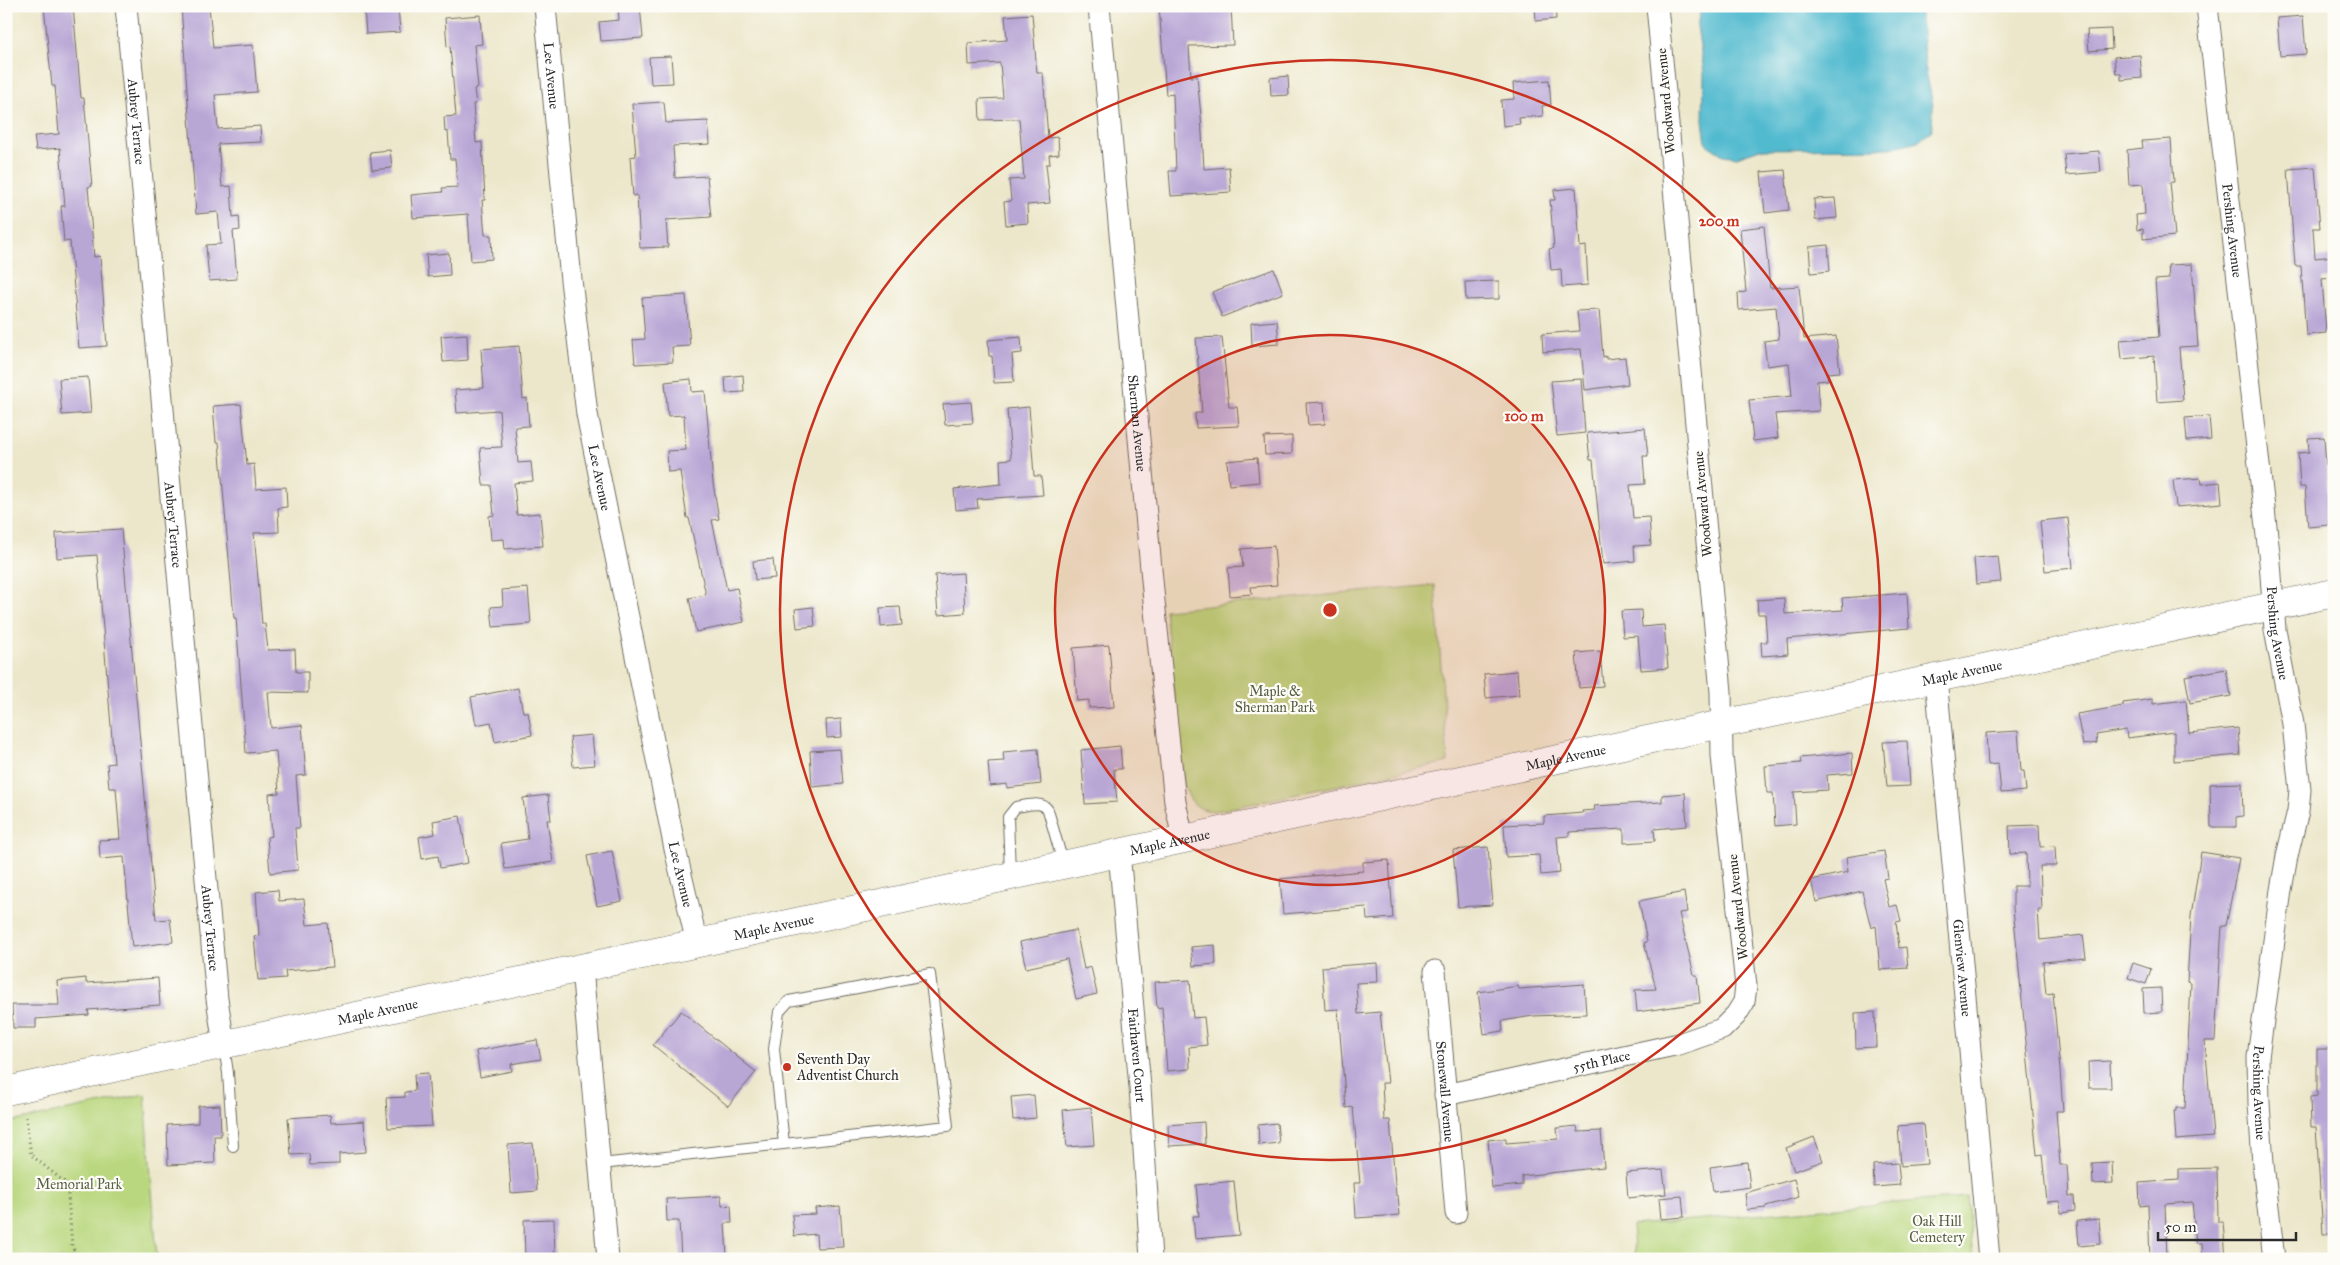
<svg xmlns="http://www.w3.org/2000/svg" width="2340" height="1265" viewBox="0 0 2340 1265" font-family="'IM FELL Great Primer',serif">
<style>
.green{fill:#b9d77e;stroke:#728154}
.water{fill:#51bacf;stroke:#3e727d}
.building{fill:#b8a6d5}
.lines{fill:none;stroke-linecap:round;stroke-linejoin:round}
.lane-casing{stroke:#6f6d63;stroke-width:12}
.street-casing{stroke:#6f6d63;stroke-width:23}
.secondary-casing{stroke:#6f6d63;stroke-width:29}
.path{stroke:#6f6d63;stroke-width:3;stroke-dasharray:1 4;stroke-linecap:butt}
.lane{stroke:#fff;stroke-width:10}
.street{stroke:#fff;stroke-width:21}
.secondary{stroke:#fff;stroke-width:28}
.ring{fill:none;stroke:#c8321e;stroke-width:2.5}
.poi-dot{fill:#c8321e;stroke:#fdfcf7;stroke-width:2}
.labels{text-anchor:middle;dominant-baseline:central;stroke-width:4.5;stroke-linejoin:round;paint-order:stroke}
.street-label{font-size:14px;fill:#2b2b2b;stroke:#fdfcf7}
.park-label{font-size:14px;fill:#565f44;stroke:#fdfcf7}
.poi-label{font-size:14px;fill:#2b2b2b;stroke:#fdfcf7;text-anchor:start}
.centre{fill:#c8321e;stroke:#fdfcf7;stroke-width:2.5}
.ring-label{font-size:15px;text-anchor:middle;font-weight:bold;fill:#c8321e;stroke:#fdfcf7;stroke-width:4.5;stroke-linejoin:round;paint-order:stroke}
</style>
<rect width="100%" height="100%" fill="#fdfcf7"/>
<filter id="ink" filterUnits="userSpaceOnUse"><feTurbulence type="fractalNoise" baseFrequency=".02" numOctaves="2"/><feDisplacementMap in="SourceGraphic" scale="10" xChannelSelector="R" yChannelSelector="G"/><feConvolveMatrix kernelMatrix="1 2 1 2 8 2 1 2 1" color-interpolation-filters="sRGB"/></filter>
<filter id="wash" filterUnits="userSpaceOnUse"><feTurbulence type="fractalNoise" baseFrequency=".0096" numOctaves="4" result="noise"/><feDisplacementMap in="SourceGraphic" scale="20" xChannelSelector="R" yChannelSelector="G"/><feGaussianBlur stdDeviation="1.12" result="paint"/><feColorMatrix in="noise" values="0 0 0 0 0 0 0 0 0 0 0 0 0 0 0 0 0 1.4 0 .05"/><feComposite in="paint" operator="in"/></filter>
<g filter="url(#wash)">
<rect width="100%" height="100%" fill="#ece7ca"/>
<!-- green -->
<g class="green">
<path d="M1435,585L1448,762L1222,810C1198,814 1188,802 1183,780L1165,610Z"/>
<path d="M145,1094L157,1259H6V1123Z"/>
<path d="M1967,1197L1973,1259H1635L1632,1225Z"/>
</g>
<!-- water -->
<path class="water" d="M1701,6H1920L1925,66L1933,105L1932,130L1918,141L1891,148L1760,149L1737,157L1723,155L1706,144L1703,120L1704,73L1697,26Z"/>
<g id="blocks">
<!-- building -->
<g class="building">
<path d="M44,6H73L81,98H84L92,186L88,187L94,257L100,256L107,346L79,348L70,241L64,242L61,206H65L60,148L36,150L34,136L59,134L55,86H52Z"/>
<path d="M181,6H209L213,48L253,45L257,92L215,95L218,129L260,126L261,142L218,144L222,187L231,186L233,217L239,216L240,230L233,231L237,279L209,281L206,245L221,244L218,212L196,214Z"/>
<path d="M398,6L400,32L366,34L364,8Z"/>
<path d="M618,6H640L643,38L601,41L599,22L619,20Z"/>
<path d="M1159,6H1231L1233,45L1189,46L1191,77L1197,76L1201,116L1204,169L1229,167L1231,192L1171,196L1169,171H1176L1173,94L1166,95Z"/>
<path d="M1535,6H1555L1556,19L1536,21Z"/>
<path d="M1032,14L1037,73H1043L1048,138L1058,137L1059,154L1049,155L1050,164H1046L1050,203L1027,205L1028,223L1006,225L1004,202L1011,201L1009,180L1024,179L1019,119L980,120L979,99L1003,98L1000,63L969,65L968,43L1007,40L1005,16Z"/>
<path d="M480,15L482,44L474,45L478,88L474,89L476,104H473L476,143L482,142L485,200H482L485,235H491L492,259L471,261L468,214L413,218L411,195L443,192L442,188L458,187L455,159H450L448,131L445,132L444,117L456,116L450,46L447,47L445,18Z"/>
<path d="M2303,16L2306,54L2280,56L2277,18Z"/>
<path d="M2111,29L2112,49L2089,51L2087,30Z"/>
<path d="M2140,55L2142,78L2121,80V74H2116L2114,57Z"/>
<path d="M671,56L673,83L651,84L649,57Z"/>
<path d="M1288,76L1289,95L1271,96L1270,78Z"/>
<path d="M1549,80L1551,105L1542,106L1543,116L1519,118L1520,124L1503,126L1501,100L1514,99L1513,83Z"/>
<path d="M664,102L666,123L708,121L710,144L673,146L675,178L707,176L711,217L666,220L668,247L640,248L637,195L633,196L630,157L636,156L632,104Z"/>
<path d="M2171,139L2174,182H2170L2175,236L2143,239V229L2137,230L2136,215L2145,214L2143,184L2129,185L2127,150L2143,148L2142,141Z"/>
<path d="M390,150L392,168L372,170L370,152Z"/>
<path d="M2099,151L2101,172L2066,175L2064,154Z"/>
<path d="M2315,167L2320,228H2313L2315,258L2334,256V272L2332,273V278L2322,279L2326,333L2306,335L2301,266H2295L2288,169Z"/>
<path d="M1785,170L1789,210L1765,213L1761,172Z"/>
<path d="M1576,188L1580,247L1586,246L1588,285L1562,287L1561,269L1551,270L1549,249L1554,248L1550,200H1555L1554,190Z"/>
<path d="M1835,198L1837,218L1815,220L1814,199Z"/>
<path d="M1764,226L1770,288L1799,286L1804,339L1836,336L1840,372L1827,373L1828,380L1817,381L1819,411L1775,414L1778,438L1753,441L1749,400L1792,396L1789,363L1767,366L1764,341L1779,339L1776,307L1739,310L1738,293L1746,292L1740,229Z"/>
<path d="M1828,245L1830,271L1811,273L1809,247Z"/>
<path d="M449,253L450,275L428,277L426,255Z"/>
<path d="M2192,264L2198,346L2179,347L2183,400L2157,402L2154,356L2122,359L2120,340L2159,337L2155,280L2169,279L2168,265Z"/>
<path d="M1274,269L1283,293L1222,317L1212,292Z"/>
<path d="M1499,281V299L1466,300L1465,282Z"/>
<path d="M686,295L690,346L672,347L673,362L635,364L633,340L645,339L642,298Z"/>
<path d="M1599,310L1603,357L1606,356V359L1625,357L1628,384L1585,390L1581,349L1543,352L1542,334L1579,331L1577,311Z"/>
<path d="M1277,321L1279,344L1252,346L1251,323Z"/>
<path d="M467,334L468,360L443,362L441,336Z"/>
<path d="M1021,337L1022,353L1012,354L1014,382L994,383L992,356H989L988,340Z"/>
<path d="M1222,337L1229,407H1237L1239,426L1196,428L1195,413H1202L1196,338Z"/>
<path d="M519,346L523,399L527,398L529,426L515,427L518,463L531,462L533,481L514,483L517,515L540,513L543,546L505,549L504,539L491,540L489,516L494,515L491,485H483L480,448L502,447L499,410L457,413L455,390L484,388L481,349Z"/>
<path d="M743,375L744,392L726,393L725,377Z"/>
<path d="M88,377L91,413L62,415L59,379Z"/>
<path d="M691,379L692,392L705,391L713,483L719,519L712,520L727,590L737,588L744,622L696,632L689,598L706,595L689,518H687L680,471L668,472L667,451L686,450L684,415L668,416L665,382Z"/>
<path d="M1581,379L1585,433L1557,436L1551,381Z"/>
<path d="M971,402L973,423L945,425L943,404Z"/>
<path d="M1324,402L1325,424L1308,425L1306,403Z"/>
<path d="M241,404L247,465L254,464L256,489L286,487L287,507L278,508L279,532L254,533L262,624H265L268,650L295,649L296,672H308V693L268,692L271,728L302,725L306,775L296,776L300,828H295L298,870L270,873L267,837L272,836L269,794L279,793L276,751L246,753L236,618H234L219,442H216L213,406Z"/>
<path d="M1029,407L1034,476H1041L1043,495L977,499L978,508L956,510L954,489L1001,484L1000,460L1011,459L1007,409Z"/>
<path d="M2209,416L2211,439L2187,441L2185,418Z"/>
<path d="M1645,428L1648,456H1643L1645,484L1630,485L1633,518L1649,517L1651,545L1634,546L1635,561L1603,564L1593,460H1590L1587,433Z"/>
<path d="M1292,436V454L1265,455L1264,437Z"/>
<path d="M2324,437L2330,525L2308,527L2305,487H2300L2298,453L2309,452L2308,438Z"/>
<path d="M1257,458L1259,482L1229,485L1227,461Z"/>
<path d="M2201,478L2202,484L2220,482L2222,503L2176,507L2173,480Z"/>
<path d="M2068,518L2073,568L2045,571L2040,521Z"/>
<path d="M121,529L156,920L170,919L173,942L132,947L124,857L100,859L99,840L120,839L116,788H109L107,764L114,763L97,555L57,558L56,533Z"/>
<path d="M1274,546L1277,585L1251,587L1252,594L1230,596L1228,568L1243,567L1241,549Z"/>
<path d="M1998,556L2001,582L1976,584L1974,558Z"/>
<path d="M773,559L775,578L755,580L753,561Z"/>
<path d="M963,573L965,613L938,615L935,575Z"/>
<path d="M528,588L531,624L493,627L491,607L503,606L502,590Z"/>
<path d="M1907,593L1909,628L1787,639L1788,654L1762,656L1761,642H1767L1765,614H1758L1757,600L1784,598L1785,614L1843,610L1842,598Z"/>
<path d="M813,607L815,626L797,628L795,609Z"/>
<path d="M900,607L902,625L881,627L880,608Z"/>
<path d="M1641,610L1642,627L1664,625L1668,668L1641,670L1638,636L1623,637L1621,611Z"/>
<path d="M1109,645L1114,707L1089,708V700L1077,701L1073,648Z"/>
<path d="M1600,651L1603,686L1579,688L1576,653Z"/>
<path d="M2226,669L2231,696L2190,703L2185,676Z"/>
<path d="M1517,671L1519,695L1486,698L1484,674Z"/>
<path d="M518,688L523,712H528L532,735L495,742L491,722L476,725L471,697Z"/>
<path d="M2153,699V704L2186,700L2189,733L2238,728L2240,755L2174,761V732L2127,738L2126,730L2096,735L2097,743L2083,745L2077,714L2123,706V703Z"/>
<path d="M841,719L842,737L827,738L826,720Z"/>
<path d="M2018,731L2021,771H2024L2026,791L2001,793L1998,764L1988,765L1986,733Z"/>
<path d="M592,735L595,765L573,767L570,737Z"/>
<path d="M1907,741L1910,786L1887,787L1883,742Z"/>
<path d="M1120,746L1122,769H1114L1117,802L1085,804L1081,750Z"/>
<path d="M840,749L843,784L812,787L810,751Z"/>
<path d="M1038,749L1041,784L1007,788V784L990,786L988,762L1004,761L1003,752Z"/>
<path d="M1852,753L1853,773L1827,775L1828,790L1794,792L1796,824L1775,826L1773,793H1767L1765,766L1801,763L1800,758Z"/>
<path d="M2242,783L2243,816L2236,817V827H2211L2210,784Z"/>
<path d="M1685,793L1687,826L1654,829L1655,841L1624,843V829L1569,832V836L1557,837L1560,873L1541,875L1539,855L1506,857L1504,825L1544,823V816L1583,813L1582,811L1595,810L1594,806L1662,802V795Z"/>
<path d="M548,795L551,820H547L553,862L505,869L501,843L528,839L523,798Z"/>
<path d="M460,816L468,863L440,868L438,856L422,859L419,837L435,834L433,821Z"/>
<path d="M2039,825L2040,847L2055,846L2056,866H2040L2042,910H2038L2040,940L2083,935L2086,958L2043,962L2046,994L2053,993L2060,1070L2063,1111H2056L2060,1165H2067L2069,1196H2074L2075,1211L2061,1213L2060,1201L2047,1202L2042,1154L2037,1155L2013,908V886H2027L2026,853L2010,854L2009,826Z"/>
<path d="M1488,847L1493,905L1458,907L1453,850Z"/>
<path d="M612,851L622,901L597,906L587,856Z"/>
<path d="M1884,851L1888,878L1883,879L1889,907L1897,905L1901,921L1896,922L1899,948L1906,947L1908,968L1880,970L1876,926L1871,928L1862,891L1816,902L1811,880L1848,872L1846,857Z"/>
<path d="M2201,852L2239,858L2226,926H2222L2215,1041H2205L2213,1137L2176,1140L2174,1111H2176V1108H2185L2191,983L2187,982L2191,916Z"/>
<path d="M1389,860L1393,918L1367,920L1366,907L1283,914L1280,879L1363,871V862Z"/>
<path d="M278,890L279,901L304,899L307,925L328,923L332,967L285,971L286,978L258,980L254,936L259,935L256,892Z"/>
<path d="M1684,892L1687,912L1679,913L1694,975H1697L1700,1003L1637,1012L1635,990L1656,989L1644,943L1647,942L1639,901Z"/>
<path d="M1076,930L1084,969L1091,967L1097,994L1076,999L1067,959L1026,968L1020,942Z"/>
<path d="M1215,945L1216,964L1193,966L1191,947Z"/>
<path d="M1377,963L1378,982L1356,983L1358,1014L1380,1012L1388,1083H1382L1384,1120H1390L1396,1196H1398L1400,1215L1356,1218L1354,1183H1360L1353,1107L1346,1108L1338,1009L1325,1010L1322,967Z"/>
<path d="M2133,963L2151,969L2146,984L2128,978Z"/>
<path d="M86,978V983L158,978L160,1005L88,1010L89,1015L36,1019V1028H13L12,1005H59L57,981Z"/>
<path d="M1190,980L1193,1018L1204,1017L1207,1045L1189,1047L1190,1069L1167,1071L1162,1007L1157,1008L1155,982Z"/>
<path d="M1584,984L1586,1014L1533,1016L1502,1021L1503,1031L1484,1034L1478,992L1518,986L1519,989Z"/>
<path d="M2161,988L2162,1012L2144,1013L2143,989Z"/>
<path d="M681,1011L756,1072L728,1106L653,1045Z"/>
<path d="M1875,1012L1876,1047L1856,1048L1855,1013Z"/>
<path d="M537,1040L541,1059L511,1064L512,1071L480,1077L476,1051Z"/>
<path d="M2317,1049H2334V1234H2323L2316,1127H2311L2310,1097L2317,1096Z"/>
<path d="M2110,1061L2111,1088H2089L2088,1062Z"/>
<path d="M428,1073L432,1126L388,1128L386,1098L405,1097V1092L415,1091L414,1074Z"/>
<path d="M1034,1095L1036,1118L1013,1120L1011,1097Z"/>
<path d="M220,1105L221,1136H214L215,1163L168,1165L167,1125L198,1123V1106Z"/>
<path d="M1091,1107L1094,1145L1067,1147L1063,1110Z"/>
<path d="M330,1115L331,1123L364,1121L366,1152L339,1154V1164L310,1165L309,1154L291,1155L288,1118Z"/>
<path d="M1204,1122L1205,1144L1169,1146L1168,1125Z"/>
<path d="M1277,1123L1279,1143L1259,1145L1258,1125Z"/>
<path d="M1923,1124L1927,1164L1901,1166L1898,1126Z"/>
<path d="M1577,1126L1578,1132L1601,1131L1604,1167L1522,1176V1185L1492,1188L1488,1140L1506,1138V1143L1558,1139L1557,1128Z"/>
<path d="M1814,1137L1823,1161L1794,1171L1786,1148Z"/>
<path d="M533,1143L537,1191L511,1193L508,1145Z"/>
<path d="M1747,1162L1750,1187L1713,1192L1710,1167Z"/>
<path d="M2112,1162L2113,1183L2093,1184L2092,1163Z"/>
<path d="M1898,1163L1900,1185L1874,1187L1873,1165Z"/>
<path d="M2217,1168L2218,1222H2223L2226,1259H2203L2202,1243H2196L2192,1202L2165,1204L2167,1259H2150L2148,1205L2140,1206L2139,1183L2179,1180V1169Z"/>
<path d="M1663,1170L1666,1194L1628,1198L1626,1173Z"/>
<path d="M1794,1179L1799,1197L1766,1206V1208L1747,1210L1745,1193Z"/>
<path d="M1234,1181L1239,1235L1195,1239L1193,1216H1199L1196,1185Z"/>
<path d="M721,1196L722,1206L731,1205L732,1223H725L727,1256L681,1259L679,1221H667L666,1199Z"/>
<path d="M1682,1196L1684,1217L1661,1219L1659,1198Z"/>
<path d="M840,1206L843,1247L817,1248L816,1234L794,1236L792,1215L816,1214L815,1208Z"/>
<path d="M554,1219L555,1259H525L524,1220Z"/>
<path d="M2099,1219L2101,1244L2079,1246L2077,1221Z"/>
</g>
</g>
</g>
<g filter="url(#ink)">
<use href="#blocks" fill-opacity="0" stroke="#6f6d63" stroke-width="1"/>
<g class="lines">
<defs>
<g id="lane">
<path d="M1010,874L1008,817L1016,807C1027,806 1042,800 1048,810L1063,863"/>
<path d="M224,1046L228,1073L233,1146"/>
<path d="M601,1164L948,1126L930,974L789,1001L779,1012L774,1049L784,1144"/>
</g>
<g id="street">
<path id="s1" d="M126,6L217,999L224,1045"/>
<path id="s2" d="M545,6L571,280L587,414L675,849L697,943"/>
<path id="s3" d="M1099,6L1154,601L1175,802L1183,838"/>
<path id="s4" d="M2207,6L2270,562L2275,630L2293,724L2300,790L2298,811L2287,856L2281,890L2258,1057L2259,1103L2263,1164L2274,1259"/>
<path id="s5" d="M1936,678L1989,1259"/>
<path id="s6" d="M1119,852L1140,1087L1151,1259"/>
<path d="M582,968L608,1259"/>
<path id="s7" d="M1435,971L1456,1213"/>
<path id="s8" d="M1445,1095L1679,1044L1722,1029L1736,1015L1744,1002L1746,986L1722,756L1721,692L1657,6"/>
</g>
<g id="secondary">
<path id="s9" d="M6,1091L2334,593"/>
</g>
</defs>
<!-- lane casing -->
<use href="#lane" class="lane-casing"/>
<!-- street casing -->
<use href="#street" class="street-casing"/>
<!-- secondary casing -->
<use href="#secondary" class="secondary-casing"/>
<!-- path -->
<path class="path" d="M26,1117L31,1155L67,1184L72,1246L78,1259"/>
<!-- lane -->
<use href="#lane" class="lane"/>
<!-- street -->
<use href="#street" class="street"/>
<!-- secondary -->
<use href="#secondary" class="secondary"/>
</g>
</g>
<!-- distance rings -->
<circle cx="1330" cy="610" r="275" fill="#c8321e" fill-opacity=".12"/>
<g class="ring">
<circle cx="1330" cy="610" r="275"/>
<circle cx="1330" cy="610" r="550"/>
</g>
<!-- markers -->
<circle class="poi-dot" cx="787" cy="1067" r="5"/>
<g class="labels">
<!-- street labels -->
<g class="street-label">
<text stroke="none"><textPath href="#s2" startOffset="70">Lee Avenue</textPath></text>
<text transform="translate(1666 101) rotate(-95)">Woodward Avenue</text>
<text stroke="none"><textPath href="#s1" startOffset="116">Aubrey Terrace</textPath></text>
<text stroke="none"><textPath href="#s4" startOffset="226">Pershing Avenue</textPath></text>
<text stroke="none"><textPath href="#s3" startOffset="419">Sherman Avenue</textPath></text>
<text stroke="none"><textPath href="#s2" startOffset="475">Lee Avenue</textPath></text>
<text transform="translate(1703 504) rotate(-95)">Woodward Avenue</text>
<text stroke="none"><textPath href="#s1" startOffset="521">Aubrey Terrace</textPath></text>
<text stroke="none"><textPath href="#s4" startOffset="631">Pershing Avenue</textPath></text>
<text stroke="none"><textPath href="#s9" startOffset="2000">Maple Avenue</textPath></text>
<text stroke="none"><textPath href="#s9" startOffset="1595">Maple Avenue</textPath></text>
<text stroke="none"><textPath href="#s9" startOffset="1190">Maple Avenue</textPath></text>
<text stroke="none"><textPath href="#s2" startOffset="880">Lee Avenue</textPath></text>
<text transform="translate(1738 907) rotate(-96)">Woodward Avenue</text>
<text stroke="none"><textPath href="#s9" startOffset="785">Maple Avenue</textPath></text>
<text stroke="none"><textPath href="#s1" startOffset="926">Aubrey Terrace</textPath></text>
<text stroke="none"><textPath href="#s5" startOffset="291">Glenview Avenue</textPath></text>
<text stroke="none"><textPath href="#s9" startOffset="380">Maple Avenue</textPath></text>
<text stroke="none"><textPath href="#s6" startOffset="204">Fairhaven Court</textPath></text>
<text stroke="none"><textPath href="#s8" startOffset="160">55th Place</textPath></text>
<text stroke="none"><textPath href="#s7" startOffset="121">Stonewall Avenue</textPath></text>
<text stroke="none"><textPath href="#s4" startOffset="1096">Pershing Avenue</textPath></text>
</g>
<!-- park labels -->
<g class="park-label">
<text x="1275" y="691">Maple &amp;<tspan x="1275" dy="16">Sherman Park</tspan></text>
<text x="79" y="1184">Memorial Park</text>
<text x="1937" y="1221">Oak Hill<tspan x="1937" dy="16">Cemetery</tspan></text>
</g>
<!-- poi labels -->
<g class="poi-label">
<text x="797" y="1059">Seventh Day<tspan x="797" dy="16">Adventist Church</tspan></text>
</g>
</g>
<circle cx="1330" cy="610" r="8" class="centre"/>
<g class="ring-label">
<text x="1719" y="226">200 m</text>
<text x="1524" y="421">100 m</text>
</g>
<!-- margin -->
<rect width="2340" height="1265" fill="none" stroke="#fdfcf7" stroke-width="25"/>
<!-- scale -->
<path d="M2158 1232v8h138v-8" fill="none" stroke="#2b2b2b" stroke-width="2.5"/>
<text x="2165" y="1232" font-size="15" fill="#2b2b2b" stroke="#fdfcf7" stroke-width="4" paint-order="stroke">50 m</text>
</svg>
